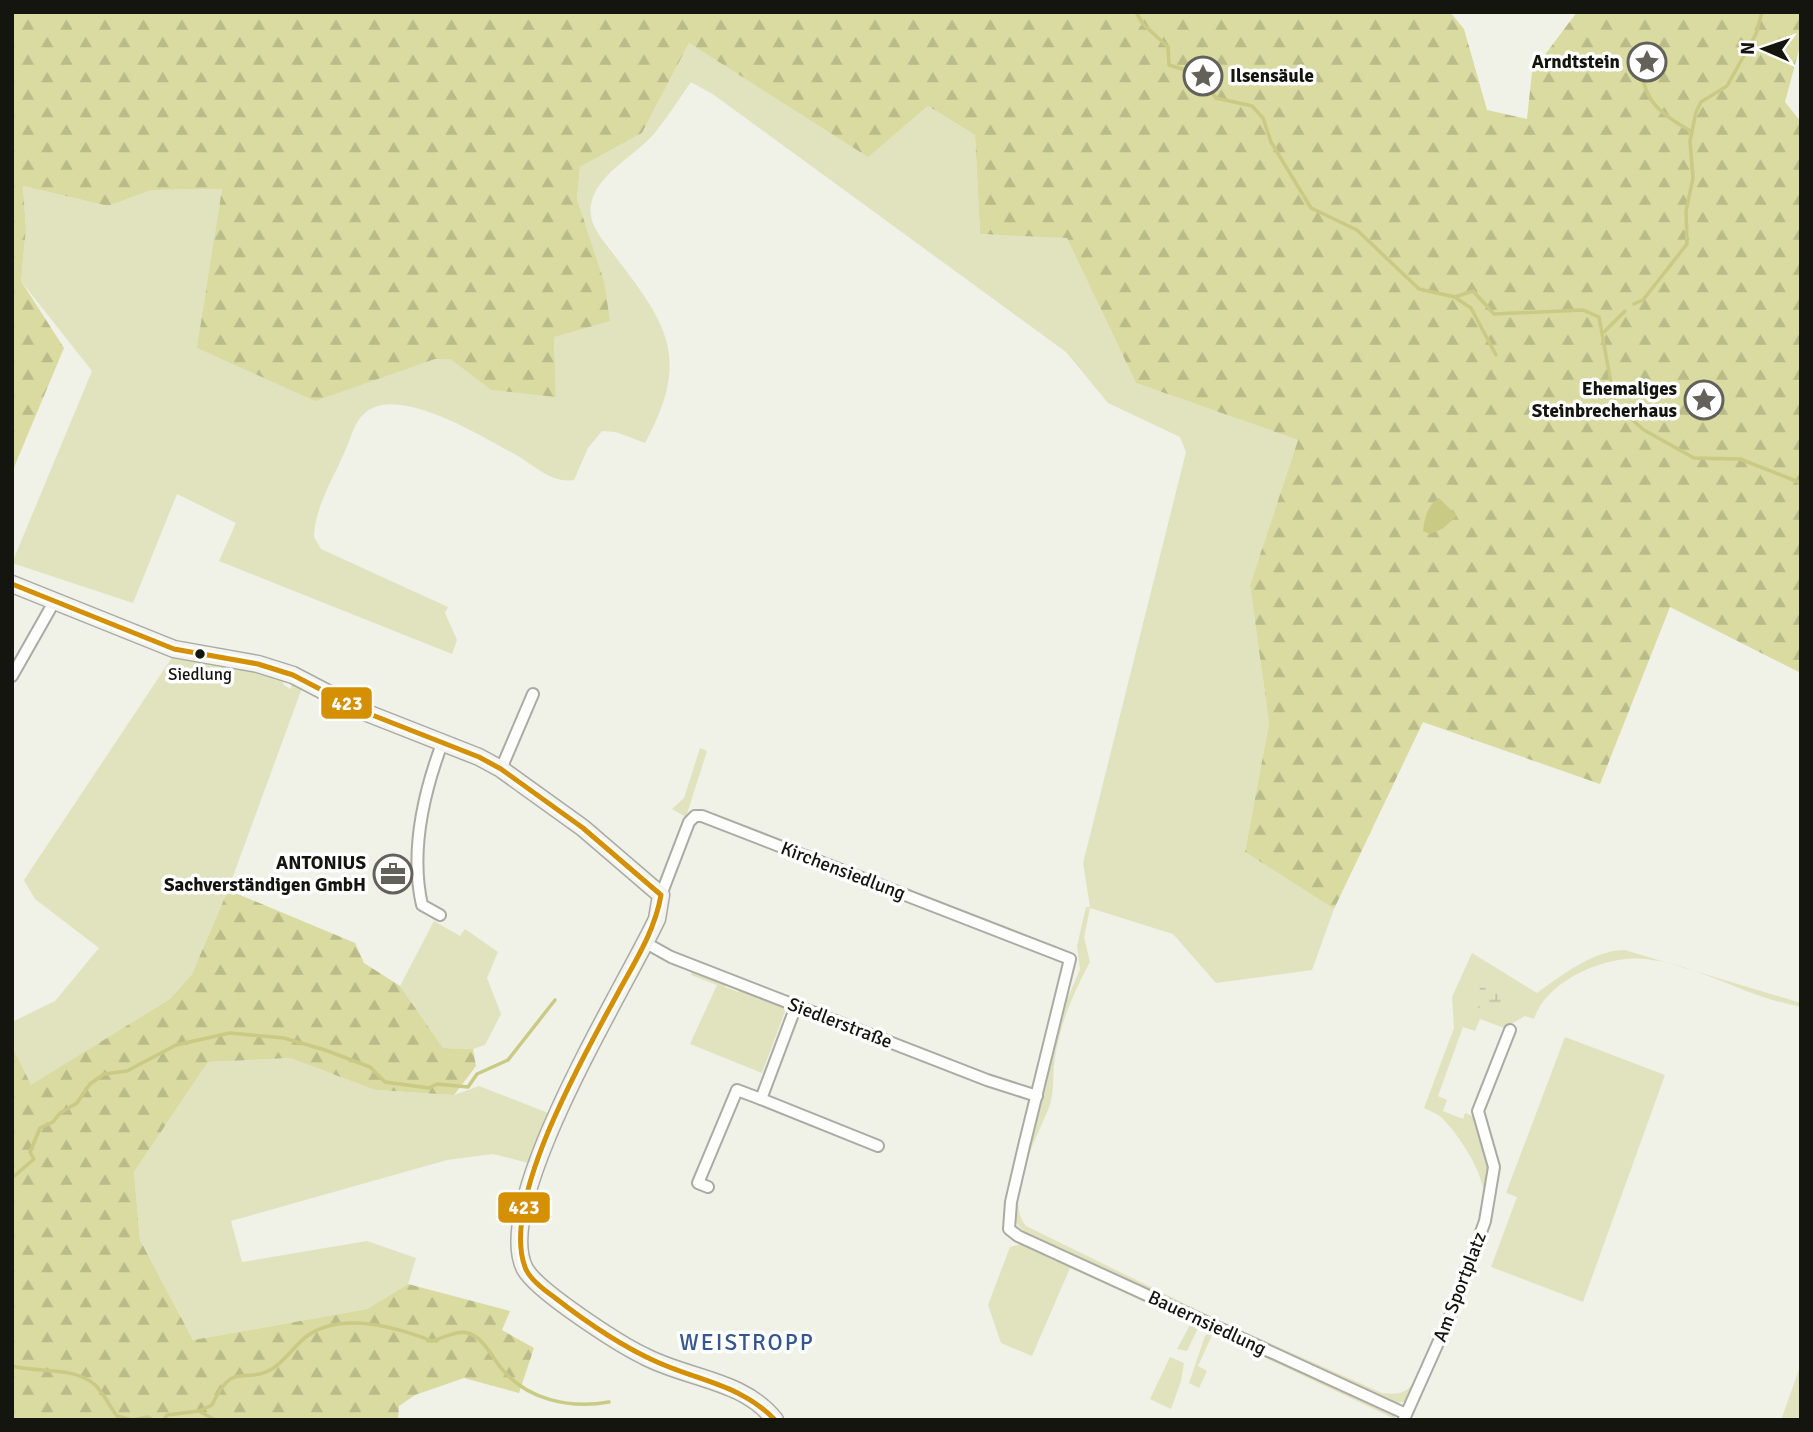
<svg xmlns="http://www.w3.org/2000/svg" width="1813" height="1432" viewBox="0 0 1813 1432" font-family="Signika,sans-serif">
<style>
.green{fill:#e1e3bf}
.forest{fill:url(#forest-firs)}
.wetland{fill:url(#wetland-marsh)}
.water{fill:#c9ca84}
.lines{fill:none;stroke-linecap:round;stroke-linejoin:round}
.stream{stroke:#c9ca84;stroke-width:3.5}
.street-casing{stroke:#aaaba3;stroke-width:14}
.secondary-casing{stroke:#aaaba3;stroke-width:19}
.street{stroke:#fdfdfb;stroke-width:10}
.secondary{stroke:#f3f4ef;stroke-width:16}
.bus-1-casing{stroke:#fff;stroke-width:10}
.bus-1{stroke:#d59002;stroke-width:5}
.bus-dot{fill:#15150f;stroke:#fff;stroke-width:2.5}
.labels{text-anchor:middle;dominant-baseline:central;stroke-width:7;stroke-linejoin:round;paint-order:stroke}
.bus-label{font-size:17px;fill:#15150f;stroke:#fff}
.poi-label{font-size:19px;font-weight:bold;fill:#15150f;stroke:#fff;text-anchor:end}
.street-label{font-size:19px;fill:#15150f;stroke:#fff}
.quarter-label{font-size:23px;letter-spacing:2px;fill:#35578f;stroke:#fff}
.line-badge{stroke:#fff;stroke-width:2.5}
.badge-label{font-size:19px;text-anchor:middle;font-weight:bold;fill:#fff}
</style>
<defs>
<pattern id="forest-firs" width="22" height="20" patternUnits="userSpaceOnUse" patternTransform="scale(1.75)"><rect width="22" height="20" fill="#d9dba1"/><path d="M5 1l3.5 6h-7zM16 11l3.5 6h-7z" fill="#b9bb89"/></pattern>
<pattern id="wetland-marsh" width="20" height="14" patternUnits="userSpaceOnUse" patternTransform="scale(1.75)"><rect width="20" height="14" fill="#e1e3bf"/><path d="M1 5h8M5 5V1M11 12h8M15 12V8" fill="none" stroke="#c0c2a3"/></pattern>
</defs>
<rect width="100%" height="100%" fill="#f0f1e7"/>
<!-- green -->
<g class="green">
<path d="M689,43L868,156L928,106L975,135L980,234L1067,237L1136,383L1298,440L1250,585L1269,723L1245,852L1334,909L1312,970L1216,983L1173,934L1090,908L1084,937L1090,962C1073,993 1061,1022 1055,1057C1052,1074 1055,1095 1048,1110C1037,1137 1003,1200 1026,1226L1218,1320L1382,1393C1391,1394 1400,1395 1408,1389C1428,1372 1488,1215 1483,1188C1479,1166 1458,1134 1442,1118C1438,1114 1430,1111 1424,1108L1454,1028L1452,997L1472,953L1537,993C1562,975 1594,950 1625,950L1801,1003V1007C1790,1004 1779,1002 1769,999C1729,986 1689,964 1646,959C1607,954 1546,980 1534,1019L1525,1016L1504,1028L1480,1019L1475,1031L1463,1027L1438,1096L1447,1100L1443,1111L1463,1119L1465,1113L1475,1117L1490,1168L1489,1189L1468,1266L1410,1397C1400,1407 1392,1402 1379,1398L1031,1239L1017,1224L1014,1204L1061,1015L1080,969L1077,946L1086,907H1090L1083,863L1186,452L1180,437L1108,403L1066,352L714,95L691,82C679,99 667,118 654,134C635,156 596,174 591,205C588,222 599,235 608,247C664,321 694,353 645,443L616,432L602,431L588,448L574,480C551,484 533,464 513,453C480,436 391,379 361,417C353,426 350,441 345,451C334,477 314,509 314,537L321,549L448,607L445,613L457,640L452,654L219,561L236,523L177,494L133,603L12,563L92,371L21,281L26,229L23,186L108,206L152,190L222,189L198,348L394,372L435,359H450L491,390L556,396L554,337L604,281L577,199L580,167L642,133Z"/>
<path d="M173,656L282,678L284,685L290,689L293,683L302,688L228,890L192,974L170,999L31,1086L12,1046V1022L55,1001L99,948L35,899L24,880Z"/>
<path d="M700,748L707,751L686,817L672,809L684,798Z"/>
<path d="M434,921L460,936L465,929L498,952L487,978L501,1014L485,1045L473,1049L443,1048L400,986Z"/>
<path d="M693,970L726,983L725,987L738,992L740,988L787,1006L762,1073L690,1044L717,985L691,975Z"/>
<path d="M1565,1037L1665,1075L1583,1302L1491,1267L1517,1197L1506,1193Z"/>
<path d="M290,1058L375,1090L454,1095L479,1086L551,1114L532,1164L493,1154L447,1160L231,1221L242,1262L367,1241L416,1258L408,1284L367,1309L193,1340L140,1240L134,1172L208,1062Z"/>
<path d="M1021,1244L1196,1323L1198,1328L1187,1351L1177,1349L1191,1323L1070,1268L1032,1356L1001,1343L988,1305L1010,1247Z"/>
<path d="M1212,1330L1391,1411L1397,1420L1213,1333L1198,1366L1207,1371L1199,1388L1189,1383L1205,1336Z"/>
<path d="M1170,1357L1184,1363L1181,1381L1171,1409L1150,1399Z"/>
<path d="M1801,1364V1420H1781Z"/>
</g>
<!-- forest -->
<g class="forest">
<path d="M12,12H1450L1464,29L1487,110L1527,119L1532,72L1577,12H1801V42L1785,102L1801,122V673L1670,607L1600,784L1423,722L1334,909L1245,852L1269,723L1250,585L1298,440L1136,383L1067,238L980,234L975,135L928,106L868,157L689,43L642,133L580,167L577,199L604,281L610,321L554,337L556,397L491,390L450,359H435L315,401L197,348L222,189L152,190L108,206L23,186L26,229L21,281L64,348L12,472Z"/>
<path d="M228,890L355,943L364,963L400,986L443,1048L473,1049L476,1066L454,1095L375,1090L290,1058L208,1062L134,1172L140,1240L193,1340L367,1309L408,1284L510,1311L502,1330L534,1348L519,1393L464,1378L415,1395L399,1406L398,1420H12V1046L31,1085L170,999L192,974Z"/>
</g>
<!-- wetland -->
<path class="wetland" d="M1481,985L1503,994L1496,1014L1474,1006Z"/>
<!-- water -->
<path class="water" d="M1439,498L1457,516L1442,529L1430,534L1423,531C1425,517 1427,506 1439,498Z"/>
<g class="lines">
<!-- stream -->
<g class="stream">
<path d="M1136,12L1143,24L1168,47L1169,65L1195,73L1216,98L1252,106L1263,118L1271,142L1311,208L1357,230L1419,289L1455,297L1473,291L1494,314L1583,310L1599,317L1615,405L1644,430L1694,458L1740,459L1801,483"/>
<path d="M1642,60C1640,100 1660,113 1692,132"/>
<path d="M1453,296L1471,308L1496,355"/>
<path d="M1634,304L1643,300L1687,244L1686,211L1693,178L1690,141L1696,112L1701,102L1727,86L1756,34L1762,12"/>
<path d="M1604,332L1625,311"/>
<path d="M12,1178L34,1159L30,1152L40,1128L53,1122L60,1113L77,1103L90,1084L104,1074L127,1071L176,1045L230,1033L284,1038L325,1050L370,1067L385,1082L429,1088L437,1084L468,1087L477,1074L508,1060L555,1000"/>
<path d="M12,1366C38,1373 72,1366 94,1384C102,1390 110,1407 117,1416L132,1420"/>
<path d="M199,1411L215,1420"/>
<path d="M132,1420L148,1417L153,1420"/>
<path d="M164,1420L167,1415L199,1411L212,1405C233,1359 245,1385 272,1369C285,1361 295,1345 307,1336C342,1311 396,1327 432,1341C443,1338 458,1330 468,1333C484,1338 491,1356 501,1368C527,1400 570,1409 609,1402"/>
</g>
<defs>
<g id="street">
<path d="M12,676L54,602"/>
<path d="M501,769L533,694"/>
<path d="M661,895L689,822L695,816H702L1070,959L1024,1146L1011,1202L1009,1229L1018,1236L1406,1414"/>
<path d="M440,915L422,905C410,852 424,791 443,741"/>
<path d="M646,943L671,957L987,1080L1037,1096"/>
<path d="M796,1006L761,1099L878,1146"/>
<path d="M708,1187L698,1183L737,1090L761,1099"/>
<path d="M1404,1419L1455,1305L1485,1221L1494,1167L1478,1111L1510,1030"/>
</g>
<path id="secondary" d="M12,584L174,649L258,664L293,675L362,711L479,757L501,769L583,828L661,895L657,919C626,986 490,1203 525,1269C537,1291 619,1344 644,1356C687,1379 743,1379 775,1420"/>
</defs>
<!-- street casing -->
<use href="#street" class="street-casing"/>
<!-- secondary casing -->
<use href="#secondary" class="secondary-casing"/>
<!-- street -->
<use href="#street" class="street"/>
<!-- secondary -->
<use href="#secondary" class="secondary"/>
<defs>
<path id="bus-1" d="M12,584L174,649L258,664L293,675L362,711L479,757L501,769L583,828L661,895C655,930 636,960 619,991C586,1052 500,1200 525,1267C529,1279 544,1290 554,1297C586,1322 621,1346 657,1362C699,1381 742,1385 775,1420"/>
</defs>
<!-- bus-1 casing -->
<use href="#bus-1" class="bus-1-casing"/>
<!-- bus-1 -->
<use href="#bus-1" class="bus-1"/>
</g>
<!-- icons -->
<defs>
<symbol id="sight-ring" viewBox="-11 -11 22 22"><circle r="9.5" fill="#fff" stroke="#62625b" stroke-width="1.5"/><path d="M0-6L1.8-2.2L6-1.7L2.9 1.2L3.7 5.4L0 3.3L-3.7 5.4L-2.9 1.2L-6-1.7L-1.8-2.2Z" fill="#62625b"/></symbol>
<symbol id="office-ring" viewBox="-11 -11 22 22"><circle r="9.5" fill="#fff" stroke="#62625b" stroke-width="1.5"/><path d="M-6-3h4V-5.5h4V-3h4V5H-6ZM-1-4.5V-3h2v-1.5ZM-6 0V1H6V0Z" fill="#62625b"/></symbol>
</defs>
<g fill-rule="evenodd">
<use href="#sight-ring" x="1625" y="40" width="44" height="44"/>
<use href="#sight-ring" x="1181" y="54" width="44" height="44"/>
<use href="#sight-ring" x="1682" y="378" width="44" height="44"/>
<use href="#office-ring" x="371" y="852" width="44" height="44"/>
</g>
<!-- markers -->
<circle class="bus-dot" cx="200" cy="654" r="6"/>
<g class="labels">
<!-- bus labels -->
<g class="bus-label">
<text x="200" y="674">Siedlung</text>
</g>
<!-- poi labels -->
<g class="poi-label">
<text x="1620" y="62">Arndtstein</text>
<text x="1230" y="76" text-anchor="start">Ilsensäule</text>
<text x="1677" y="389">Ehemaliges<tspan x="1677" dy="22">Steinbrecherhaus</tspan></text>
<text x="366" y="863">ANTONIUS<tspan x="366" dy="22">Sachverständigen GmbH</tspan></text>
</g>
<!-- street labels -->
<g class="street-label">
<text transform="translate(843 871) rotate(21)">Kirchensiedlung</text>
<text transform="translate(840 1023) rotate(21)">Siedlerstraße</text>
<text transform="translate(1460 1287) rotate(-69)">Am Sportplatz</text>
<text transform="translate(1207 1323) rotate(25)">Bauernsiedlung</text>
</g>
<!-- quarter labels -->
<g class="quarter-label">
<text x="747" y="1342">WEISTROPP</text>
</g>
</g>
<g class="line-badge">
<rect x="320" y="686" width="53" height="34" rx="7" fill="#d59002"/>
<rect x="497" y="1191" width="54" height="33" rx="7" fill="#d59002"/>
</g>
<g class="badge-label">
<text x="347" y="710">423</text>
<text x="524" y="1214">423</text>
</g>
<!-- border -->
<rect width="1813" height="1432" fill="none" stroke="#15150f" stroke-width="28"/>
<!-- north arrow -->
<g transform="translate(1764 49) rotate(272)" stroke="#ffffff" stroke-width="5" paint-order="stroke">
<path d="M0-5L12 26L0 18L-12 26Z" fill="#15150f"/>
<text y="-10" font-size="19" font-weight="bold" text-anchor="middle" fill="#15150f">N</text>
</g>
</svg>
